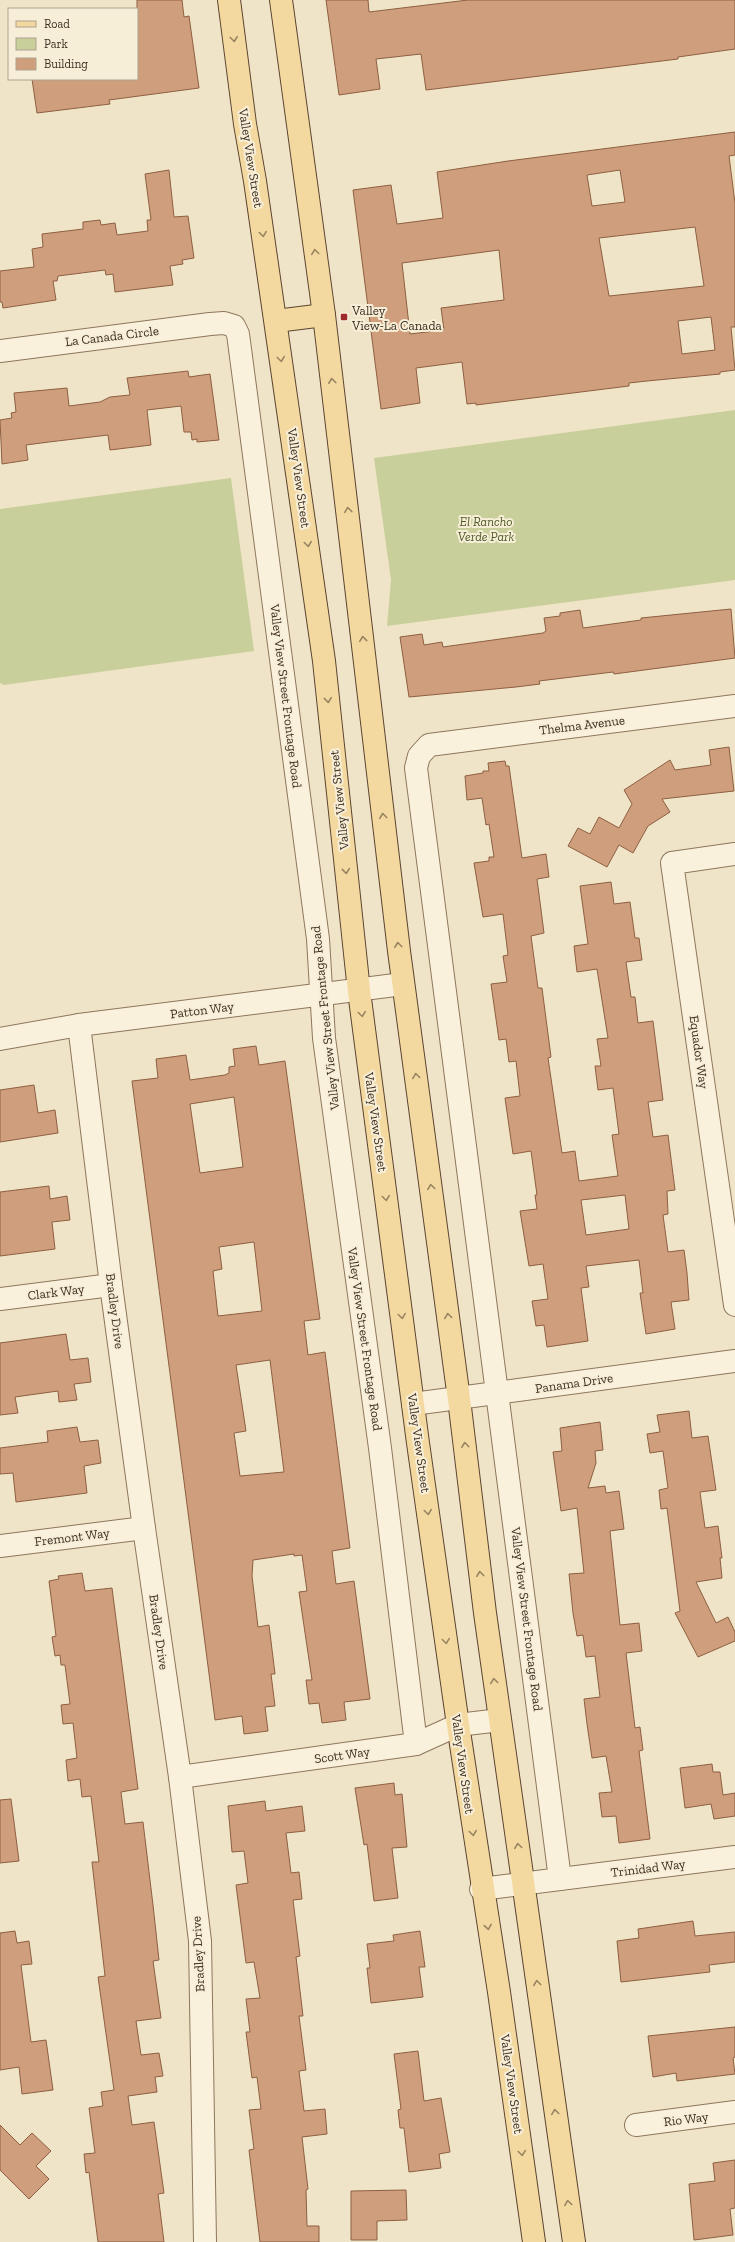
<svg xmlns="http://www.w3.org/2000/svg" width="735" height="2242" viewBox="0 0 735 2242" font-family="'Zilla Slab',serif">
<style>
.green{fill:#c9cf9b}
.building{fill:#cf9f7d;stroke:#8d5f41;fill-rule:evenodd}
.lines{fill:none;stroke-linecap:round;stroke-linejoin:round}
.minor-casing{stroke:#8d765c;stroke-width:24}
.major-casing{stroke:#5b4430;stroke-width:24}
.minor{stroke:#faf1dc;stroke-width:22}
.major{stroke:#f3d9a0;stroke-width:22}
.oneway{stroke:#988460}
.poi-dot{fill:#9e2a2b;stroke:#f7eed8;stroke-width:1.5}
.labels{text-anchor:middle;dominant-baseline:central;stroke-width:4;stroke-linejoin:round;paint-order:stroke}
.street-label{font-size:13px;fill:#3d2e20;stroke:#f7eed8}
.poi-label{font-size:13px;fill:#3d2e20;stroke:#f7eed8;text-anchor:start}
.park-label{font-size:13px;font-style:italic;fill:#4d5a26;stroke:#f7eed8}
</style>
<rect width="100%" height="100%" fill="#f0e4c8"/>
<!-- green -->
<g class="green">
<path d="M735,410V580L387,626L391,580L374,458Z"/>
<path d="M231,478L254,651L4,685L0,683V509Z"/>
</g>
<!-- building -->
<g class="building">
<path d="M137,0H182L184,17L189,16L199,88L109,100L110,104L37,113L32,79H137Z"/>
<path d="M326,0H368L369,12L468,0H735V49L678,57V59L426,90L421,54L376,59L380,89L339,95Z"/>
<path d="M735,132V155L729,156L735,203V327H731L735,370L720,372V374L647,381L629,383V386L476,405V403L467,404L462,362L416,368L420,403L381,409L353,190L391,185L397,224L443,218L437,172L508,161ZM620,170L625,202L592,206L587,175ZM695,227L704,286L609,296L599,238ZM499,250L504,300L441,308L444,330L410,334L402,263ZM711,317L715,350L682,354L678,321Z"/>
<path d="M169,170L174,217L188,216L194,258L182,260L183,264L170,266L173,285L115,292L113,274L106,275L105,270L58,276L57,281H53L56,300L3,308L2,302H0V271L34,267L32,249L43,247L42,234L83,229V222L100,220L101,225L115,223L117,235L148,231L147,220H151L145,174Z"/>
<path d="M188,371L189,377L210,374L219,440L197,442V439L192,440L191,432H184L181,406L147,410L151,445L110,450L108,435L49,442L26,445L28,460L2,464L0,420L12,418L11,413L16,412L14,393L67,388L69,406L100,402L110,397L130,395L127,378Z"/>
<path d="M731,609L735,658L614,674L613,672L539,681L540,684L516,687L409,697L400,637L422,634L424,645L442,642L443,647L543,633L546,631L544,618L560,616V613L580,610L583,628L641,620V618Z"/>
<path d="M729,747L734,791L662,799L670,812L648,826L633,853L619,845L607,867L568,846L578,828L590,834L599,817L619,828L632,804L624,790L670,760L675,770L711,765L709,750Z"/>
<path d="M505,761L506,766H509L522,858L546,854L549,877L537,879L544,933L531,936L538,988H542L551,1057L548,1058L562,1153L575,1151L579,1181L618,1176L612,1135L619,1134L613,1088L598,1090L595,1066H601L597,1039L608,1038L597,969L577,972L574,946L588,944L580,886L611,882L614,904L630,902L635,938H639L642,960L626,962L631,997H635L638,1023L653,1021L663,1100L648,1102L653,1137L668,1135L675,1190L667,1191L668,1214L663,1215L668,1252L684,1250L687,1273L689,1300L671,1302L675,1329L646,1334L640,1293H643L639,1260L586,1266L589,1287L581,1288L588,1341L547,1347L544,1325L536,1326L532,1301L548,1299L543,1264L529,1266L520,1211L537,1209L535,1195H537L531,1151L513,1154L505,1098L520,1096L516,1061L509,1062L506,1039L499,1040L491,984L507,982L503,956L508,955L503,914L483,917L474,863L489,861V857H494L489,824L486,825L482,798L467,800L465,776L483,773V771H489L488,763ZM625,1195L629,1229L586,1235L581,1200Z"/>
<path d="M256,1046L259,1065L285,1061L320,1319L304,1321L308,1355L325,1352L350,1548L332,1551L336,1584L354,1581L370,1699L344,1702L346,1720L322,1723L319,1703L309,1704L306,1680H312L299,1592L307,1591L302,1555L294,1556V1554L253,1560L252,1576L258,1627L269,1625L275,1674H271L275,1706L265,1707L268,1731L244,1734L242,1716L215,1720L132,1081L158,1078L156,1059L186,1055L190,1080L225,1075L229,1073V1067L235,1066L233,1049ZM234,1097L243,1167L200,1173L190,1104ZM254,1242L262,1311L218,1316L213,1271L222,1269L219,1247ZM270,1360L284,1472L240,1476L234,1433L246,1431L236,1365Z"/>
<path d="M34,1085L38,1113L55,1110L58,1133L0,1142V1090Z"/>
<path d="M49,1186L50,1199L67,1196L70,1220L52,1222L55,1249L0,1256V1192Z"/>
<path d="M66,1334L70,1360L88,1358L91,1382L74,1384L77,1400L59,1402L58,1391L15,1397L18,1413L0,1415V1343Z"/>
<path d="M689,1411L692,1438L708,1436L716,1490L700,1492L705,1528L718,1526L722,1558H720L722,1578L696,1582L716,1623L728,1617L735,1632V1641L698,1657L675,1613L680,1611L667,1508L661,1509L659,1490L668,1488L663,1451L650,1453L647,1434L660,1432L657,1415Z"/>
<path d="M600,1422L603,1450L595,1451L596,1463L588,1488L605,1486L606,1493L619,1491L624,1529L610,1531L620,1625L639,1623L642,1651L626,1653L635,1728L640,1727L643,1750L639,1751L650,1839L619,1843L616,1816L602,1817L599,1793L612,1792L606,1756L592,1758L587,1724L584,1699L600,1697L595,1656L586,1657L583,1635L577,1636L573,1613L569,1574L584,1573L577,1508L561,1511L553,1452L562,1451L560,1428Z"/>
<path d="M77,1427L80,1442L98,1440L101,1463L84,1466L87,1493L16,1502L13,1473L0,1474V1448L48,1442L47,1431Z"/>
<path d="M82,1573L85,1591L112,1588L138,1789L121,1792L125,1824L143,1822L153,1905L159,1960L153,1961L161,2018L136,2021L141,2055L159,2053L163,2076L155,2077L157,2092L128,2096L132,2125L154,2122L164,2193L158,2194L164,2242H98L89,2172L86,2173L84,2154L95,2153L89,2108L103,2106L101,2092L114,2090L98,1977L105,1976L92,1862H99L91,1796L82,1797L80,1779L68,1781L66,1760L77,1758L73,1723L63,1724L61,1705L70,1704L65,1665H61L60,1655L55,1656L52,1637L56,1636L49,1581L59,1579L58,1576Z"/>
<path d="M712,1764L713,1772H720L723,1795L735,1793V1816L714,1819L711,1804L685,1808L680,1768Z"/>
<path d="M394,1783L395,1795L402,1794L407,1847L392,1848L398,1898L374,1901L367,1844L364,1845L355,1788Z"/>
<path d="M11,1799L19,1861L0,1863V1800Z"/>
<path d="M265,1801L266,1811L302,1806L305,1831L286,1833L291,1873L299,1872L302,1899L293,1900L300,1956L296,1957L303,2016H299L306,2070L299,2071L304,2111L325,2109L327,2134L302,2137L308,2189L306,2190L307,2226H319V2242H260L249,2150L254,2149L249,2110L261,2109L257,2077L252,2078L246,2032H250L246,1999L260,1998L254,1962L246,1963L236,1885L248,1883L244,1851L232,1852L228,1806Z"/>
<path d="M693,1921L695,1936L735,1932V1962L709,1965L710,1972L621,1982L617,1941L639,1938L638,1929Z"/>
<path d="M15,1931L17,1943L29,1941L32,1964L21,1965L31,2042L46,2040L53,2090L22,2094L19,2067L0,2070V1933Z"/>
<path d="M420,1931L425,1967H419L423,1997L371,2003L367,1968H370L367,1944L394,1941L393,1935Z"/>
<path d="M735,2027V2057L733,2058L735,2074L677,2081L676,2073L653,2077L648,2036Z"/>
<path d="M418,2051L424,2101L441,2098L450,2152L439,2154L441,2168L409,2172L404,2128H400L398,2110L401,2109L394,2054Z"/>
<path d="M0,2125L20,2145L32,2133L51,2151L36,2166L49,2179L29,2199L0,2170Z"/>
<path d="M735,2160V2208L730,2209L733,2235L694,2240L689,2184L715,2181L713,2163Z"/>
<path d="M406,2190L407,2220L377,2221V2240H351V2191Z"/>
</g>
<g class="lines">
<defs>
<g id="minor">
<path d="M0,351L210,324L224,323L234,326L238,334L318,939L324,1038L380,1448L416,1744"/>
<path d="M735,854L672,863L735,1305"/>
<path d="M79,1025L111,1285L144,1528L180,1777L200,1941L205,2242"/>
<path d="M0,1039L79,1025L403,984"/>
<path d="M0,1299L111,1285"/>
<path d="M413,1404L735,1361"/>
<path d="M0,1546L144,1528"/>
<path d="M180,1777L416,1744L458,1725L500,1720"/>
<path d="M560,1879L416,768L419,756L429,745L735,706"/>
<path d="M481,1889L735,1857"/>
<path d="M636,2125L735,2112"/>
</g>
<g id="major">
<path d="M229,0L245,124L255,181L324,661L359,991L418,1443L458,1725L499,1992L534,2242"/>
<path d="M281,0L324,315L399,951L459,1399L485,1613L574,2242"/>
<path d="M276,321L324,315"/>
</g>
</defs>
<!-- minor casing -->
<use href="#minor" class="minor-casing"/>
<!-- major casing -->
<use href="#major" class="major-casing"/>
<!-- minor -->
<use href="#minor" class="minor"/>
<!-- major -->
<use href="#major" class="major"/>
</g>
<!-- one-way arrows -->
<defs><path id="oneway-chevron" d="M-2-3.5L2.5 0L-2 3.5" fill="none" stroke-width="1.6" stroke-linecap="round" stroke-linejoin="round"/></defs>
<g class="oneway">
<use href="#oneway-chevron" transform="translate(234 39) rotate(83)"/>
<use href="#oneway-chevron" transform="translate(263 234) rotate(82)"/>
<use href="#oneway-chevron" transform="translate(315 252) rotate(-98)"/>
<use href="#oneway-chevron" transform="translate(281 359) rotate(82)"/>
<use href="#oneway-chevron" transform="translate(332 381) rotate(-97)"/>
<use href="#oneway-chevron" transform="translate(348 510) rotate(-97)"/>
<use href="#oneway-chevron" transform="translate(308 544) rotate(82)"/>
<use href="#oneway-chevron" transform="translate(363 639) rotate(-96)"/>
<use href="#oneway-chevron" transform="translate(328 700) rotate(84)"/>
<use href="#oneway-chevron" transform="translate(383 816) rotate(-97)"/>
<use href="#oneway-chevron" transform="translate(346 871) rotate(84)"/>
<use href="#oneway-chevron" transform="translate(398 945) rotate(-97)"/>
<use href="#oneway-chevron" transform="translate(362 1014) rotate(82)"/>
<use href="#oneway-chevron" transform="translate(416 1076) rotate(-98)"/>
<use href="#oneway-chevron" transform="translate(431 1187) rotate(-98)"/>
<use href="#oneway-chevron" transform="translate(386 1198) rotate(82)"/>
<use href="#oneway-chevron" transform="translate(402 1316) rotate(82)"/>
<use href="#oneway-chevron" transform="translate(448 1316) rotate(-98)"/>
<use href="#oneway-chevron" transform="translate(465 1445) rotate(-97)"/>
<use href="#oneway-chevron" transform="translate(428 1512) rotate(82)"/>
<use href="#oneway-chevron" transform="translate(480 1574) rotate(-97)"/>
<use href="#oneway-chevron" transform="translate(446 1641) rotate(82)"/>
<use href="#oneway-chevron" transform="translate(494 1681) rotate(-98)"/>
<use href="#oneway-chevron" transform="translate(473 1833) rotate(82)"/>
<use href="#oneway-chevron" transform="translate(518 1846) rotate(-98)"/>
<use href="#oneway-chevron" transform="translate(488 1927) rotate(80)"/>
<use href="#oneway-chevron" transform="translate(537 1983) rotate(-98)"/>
<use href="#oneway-chevron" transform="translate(555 2112) rotate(-98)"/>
<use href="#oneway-chevron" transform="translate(522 2153) rotate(82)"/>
<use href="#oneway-chevron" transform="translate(568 2203) rotate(-98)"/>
</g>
<!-- markers -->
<rect class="poi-dot" x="340" y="313" width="8" height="8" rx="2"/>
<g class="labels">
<!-- street labels -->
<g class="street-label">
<text transform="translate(251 158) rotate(81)">Valley View Street</text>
<text transform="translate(112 336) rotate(-7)">La Canada Circle</text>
<text transform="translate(299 478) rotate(82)">Valley View Street</text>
<text transform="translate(286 696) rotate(83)">Valley View Street Frontage Road</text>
<text transform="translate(582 725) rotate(-7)">Thelma Avenue</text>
<text transform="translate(339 800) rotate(-96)">Valley View Street</text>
<text transform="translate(202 1010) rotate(-7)">Patton Way</text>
<text transform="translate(325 1018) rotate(-96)">Valley View Street Frontage Road</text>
<text transform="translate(699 1052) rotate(82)">Equador Way</text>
<text transform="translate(376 1122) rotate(82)">Valley View Street</text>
<text transform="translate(56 1292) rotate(-7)">Clark Way</text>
<text transform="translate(115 1311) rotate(83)">Bradley Drive</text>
<text transform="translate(365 1339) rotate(82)">Valley View Street Frontage Road</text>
<text transform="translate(574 1383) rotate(-8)">Panama Drive</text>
<text transform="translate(419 1443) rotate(82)">Valley View Street</text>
<text transform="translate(72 1537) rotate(-7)">Fremont Way</text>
<text transform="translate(527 1619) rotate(83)">Valley View Street Frontage Road</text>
<text transform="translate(159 1632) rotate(82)">Bradley Drive</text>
<text transform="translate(342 1755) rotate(-8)">Scott Way</text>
<text transform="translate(463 1764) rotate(82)">Valley View Street</text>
<text transform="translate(648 1868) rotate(-7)">Trinidad Way</text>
<text transform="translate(198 1954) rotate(-93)">Bradley Drive</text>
<text transform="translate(512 2084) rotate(82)">Valley View Street</text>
<text transform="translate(686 2119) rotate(-7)">Rio Way</text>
</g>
<!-- poi labels -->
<g class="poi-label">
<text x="352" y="310">Valley<tspan x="352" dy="15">View-La Canada</tspan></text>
</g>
<!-- park labels -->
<g class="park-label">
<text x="486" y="521">El Rancho<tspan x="486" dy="15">Verde Park</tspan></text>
</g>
</g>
<!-- legend -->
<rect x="8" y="8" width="130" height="72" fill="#f7eed8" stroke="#ada18e"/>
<rect x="16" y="21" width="20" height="6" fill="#f3d9a0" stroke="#ada18e"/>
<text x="44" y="28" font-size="12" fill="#3d2e20">Road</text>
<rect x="16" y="38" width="20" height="12" fill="#c9cf9b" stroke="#ada18e"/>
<text x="44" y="48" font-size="12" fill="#3d2e20">Park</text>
<rect x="16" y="58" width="20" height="12" fill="#cf9f7d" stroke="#ada18e"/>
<text x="44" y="68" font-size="12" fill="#3d2e20">Building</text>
</svg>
